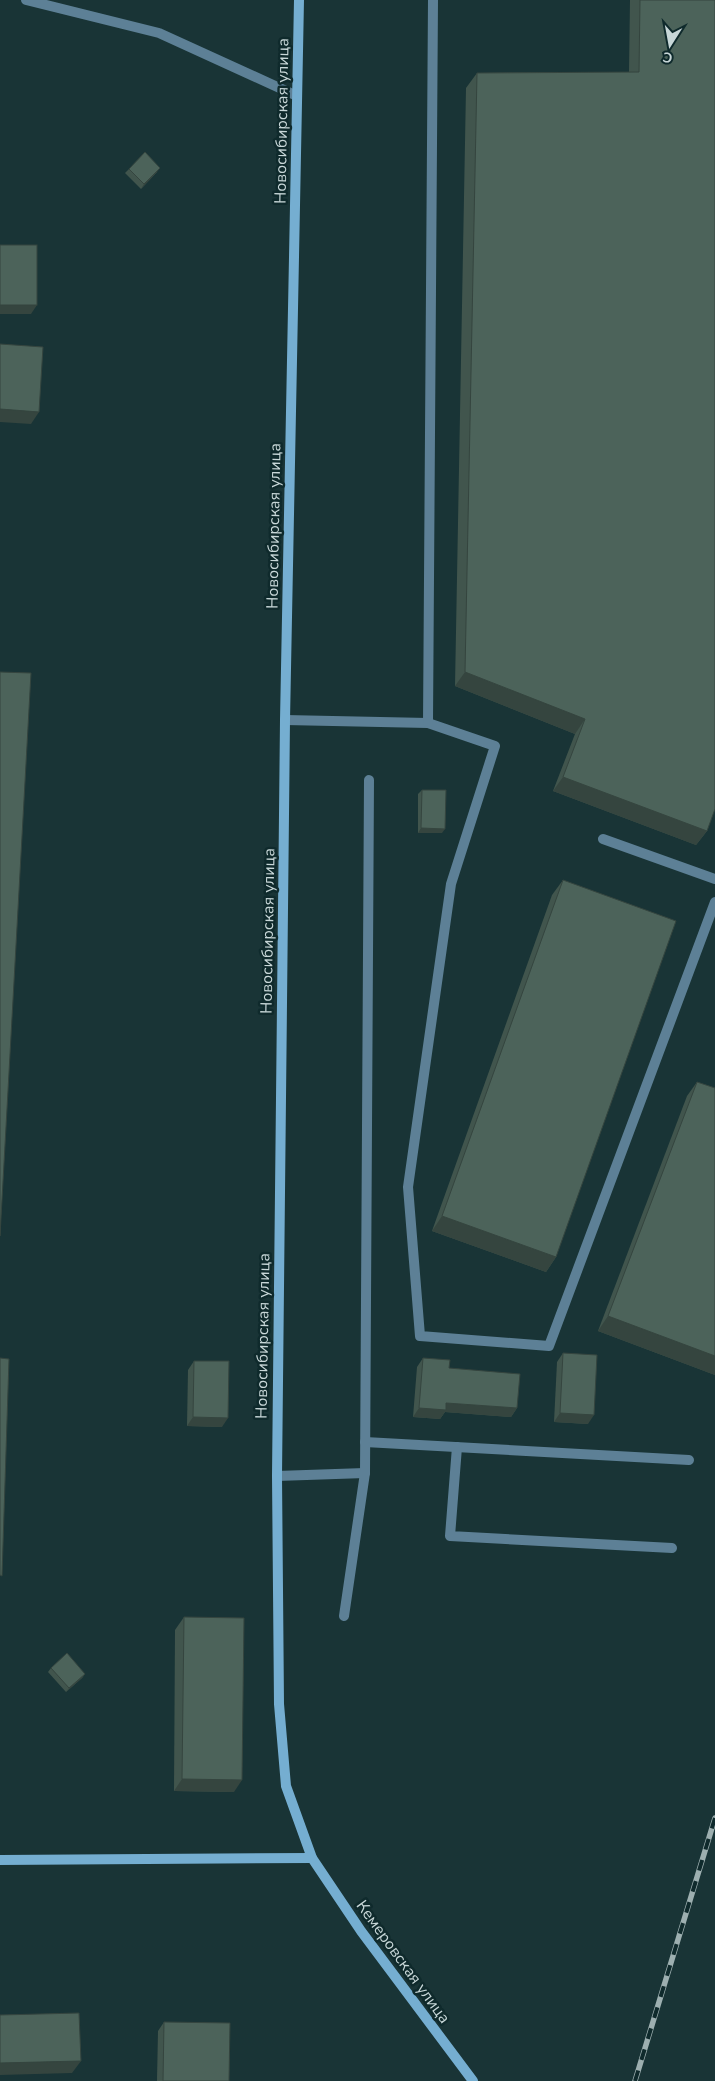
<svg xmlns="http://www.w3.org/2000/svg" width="715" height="2081" viewBox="0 0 715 2081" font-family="'Nunito Sans',sans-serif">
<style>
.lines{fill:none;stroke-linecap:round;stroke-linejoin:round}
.lane{stroke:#5d8096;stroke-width:10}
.secondary{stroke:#75aed1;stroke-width:10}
.rail-casing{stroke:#9dafb0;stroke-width:5.5}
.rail{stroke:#0f2a2c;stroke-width:4;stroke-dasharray:11;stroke-linecap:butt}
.wall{fill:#41554d}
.shaded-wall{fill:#35453f}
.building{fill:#4c635a;stroke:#35453f}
.labels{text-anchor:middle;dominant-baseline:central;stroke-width:5;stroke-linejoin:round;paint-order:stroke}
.street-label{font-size:16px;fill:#c8d7d8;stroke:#0f2a2c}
</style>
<rect width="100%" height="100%" fill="#193436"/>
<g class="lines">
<!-- lane -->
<g class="lane">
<path d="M26,0L159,33L297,96"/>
<path d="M285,720L428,723L495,746L451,884L408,1187L420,1336L549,1346L715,902"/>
<path d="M428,723L433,0"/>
<path d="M603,839L715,879"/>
<path d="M365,1442L689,1460"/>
<path d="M457,1447L450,1536L672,1548"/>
<path d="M277,1476L365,1473"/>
<path d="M344,1616L365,1473L369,780"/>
</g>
<!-- secondary -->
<g class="secondary">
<path d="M299,0L285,720L277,1476L279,1704L286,1786L312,1858L361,1931L473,2081"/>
<path d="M0,1860L312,1858"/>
</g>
<defs>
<path id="rail" d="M635,2081L715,1818"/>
</defs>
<!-- rail casing -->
<use href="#rail" class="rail-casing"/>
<!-- rail -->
<use href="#rail" class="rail"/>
</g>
<!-- wall -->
<g class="wall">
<path d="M630,0H715L707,831L696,845L553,791L575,734L455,686L466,88L477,73L629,72Z"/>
<path d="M129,169L157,172L141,189L125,173Z"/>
<path d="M422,790L442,833H418V794Z"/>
<path d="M563,880L556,1257L546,1272L432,1231L552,895Z"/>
<path d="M697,1082L715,1088V1375L598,1331L687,1096Z"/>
<path d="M563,1353L588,1424L554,1422L557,1362Z"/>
<path d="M423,1358L449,1368L517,1408L511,1417L445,1412L440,1419L413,1417L417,1367Z"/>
<path d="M194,1361L222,1427L187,1426L188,1370Z"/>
<path d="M184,1617L234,1792L174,1791L175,1630Z"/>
<path d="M51,1668L85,1674L82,1678L66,1692L48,1672Z"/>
<path d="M164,2022L229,2081H157L158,2031Z"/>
</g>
<!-- shaded-wall -->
<g class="shaded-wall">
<path d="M160,168L157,172L141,189L144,184Z"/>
<path d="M0,305H37L31,314H0Z"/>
<path d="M0,409L39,412L31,424L0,422Z"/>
<path d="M465,672L585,719L575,734L455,686Z"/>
<path d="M563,777L707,831L696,845L553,791Z"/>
<path d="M421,828L445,829L442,833H418Z"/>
<path d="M442,1216L556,1257L546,1272L432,1231Z"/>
<path d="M608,1316L715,1356V1375L598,1331Z"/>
<path d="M446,1403L517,1408L511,1417L445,1412L440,1419L413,1417L419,1408Z"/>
<path d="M560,1413L594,1415L588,1424L554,1422Z"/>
<path d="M193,1417L228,1418L222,1427L187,1426Z"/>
<path d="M85,1674L82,1678L66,1692L69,1688Z"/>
<path d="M182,1779L242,1780L234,1792L174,1791Z"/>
<path d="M81,2061L72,2073L0,2075V2063Z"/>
</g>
<!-- building -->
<g class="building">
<path d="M640,0H715V809L707,831L563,777L585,719L465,672L477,73L639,72Z"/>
<path d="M145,152L160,168L144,184L129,169Z"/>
<rect x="0" y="245" width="37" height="60"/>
<path d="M0,344L43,347L39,412L0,409Z"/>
<path d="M0,672L31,673L0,1236Z"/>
<path d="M422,790H446L445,829L421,828Z"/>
<path d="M563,880L676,921L556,1257L442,1216Z"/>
<path d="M697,1082L715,1088V1356L608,1316Z"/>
<path d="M563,1353L597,1355L594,1415L560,1413Z"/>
<path d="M0,1358L9,1359L2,1576L0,1575Z"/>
<path d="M423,1358L450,1360L449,1368L520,1374L517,1408L446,1403V1410L419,1408Z"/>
<path d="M194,1361H229L228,1418L193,1417Z"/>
<path d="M184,1617L244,1618L242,1780L182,1779Z"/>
<path d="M67,1653L85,1674L69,1688L51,1668Z"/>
<path d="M79,2013L81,2061L0,2063V2015Z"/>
<path d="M164,2022L230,2023L229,2081H163Z"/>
</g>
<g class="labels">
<!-- street labels -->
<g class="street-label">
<text transform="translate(282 121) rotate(-89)">Новосибирская улица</text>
<text transform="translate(274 526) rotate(-89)">Новосибирская улица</text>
<text transform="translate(268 931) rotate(-89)">Новосибирская улица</text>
<text transform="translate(263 1336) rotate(-89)">Новосибирская улица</text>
<text transform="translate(403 1962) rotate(54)">Кемеровская улица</text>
</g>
</g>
<!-- north arrow -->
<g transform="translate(670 45) rotate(191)" stroke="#0f2a2c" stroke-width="4" paint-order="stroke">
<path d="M0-4L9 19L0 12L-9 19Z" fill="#c8d7d8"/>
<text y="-8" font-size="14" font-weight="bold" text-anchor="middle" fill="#c8d7d8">С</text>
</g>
</svg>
